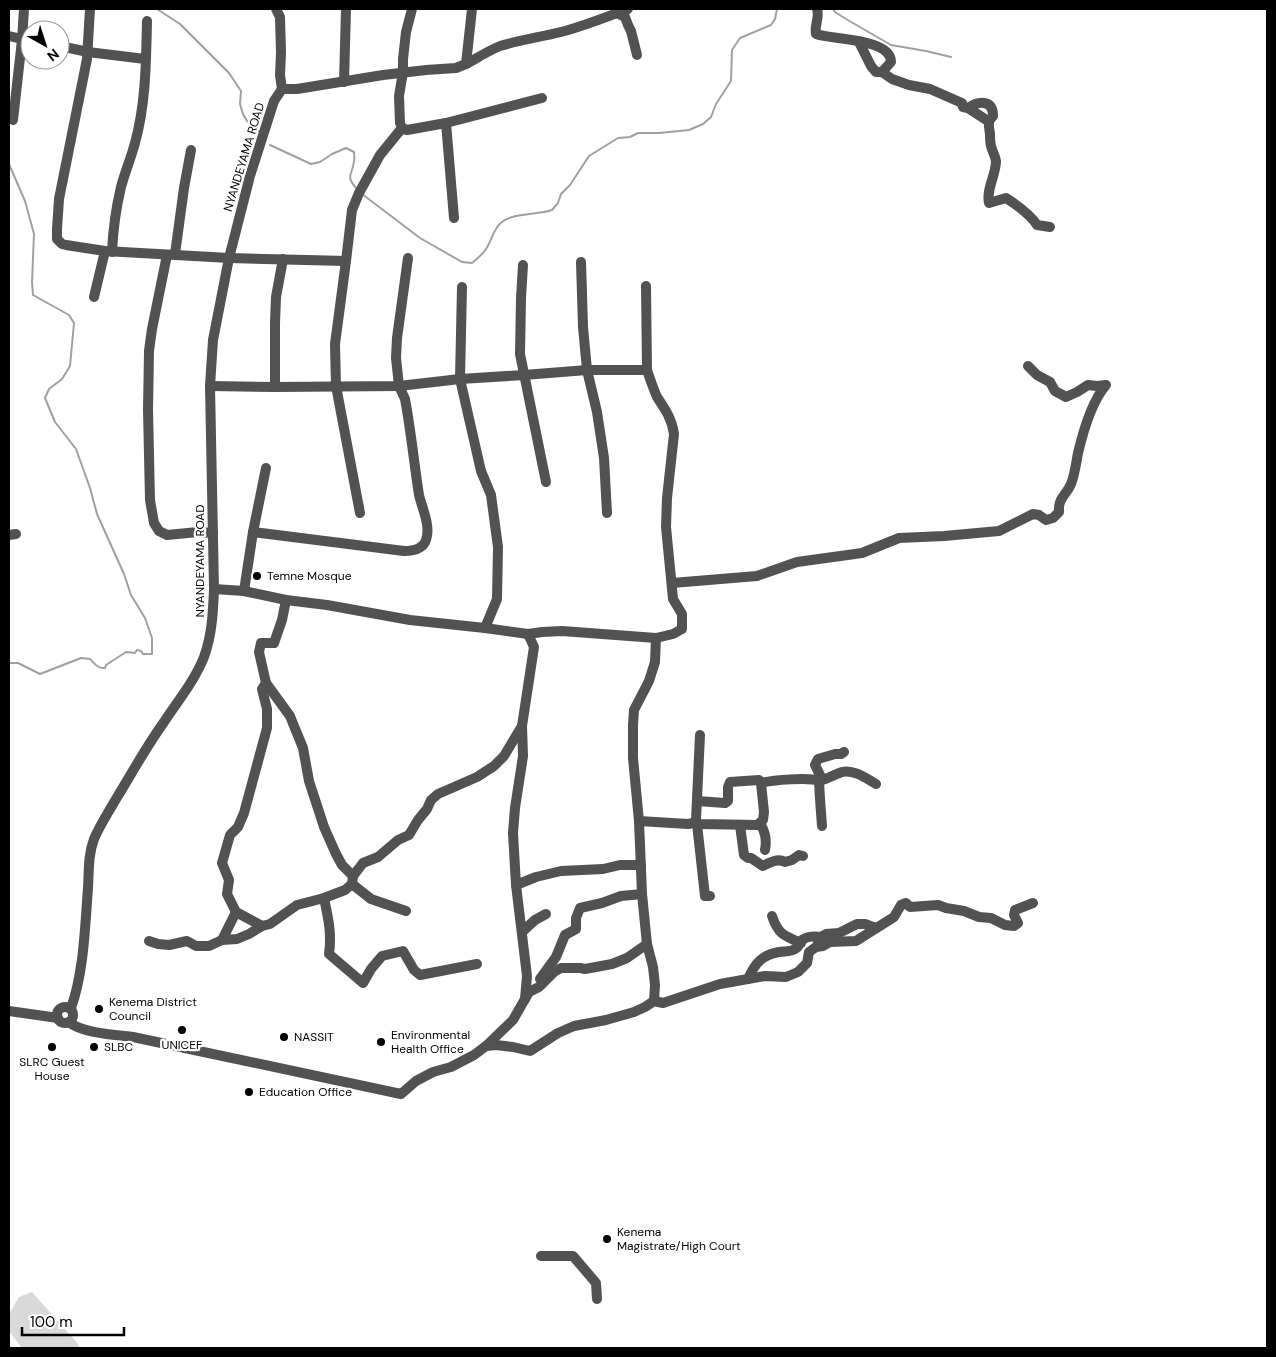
<svg xmlns="http://www.w3.org/2000/svg" width="1276" height="1357" viewBox="0 0 1276 1357" font-family="'DM Sans',sans-serif">
<style>
.green{fill:#d9d9d9}
.lines{fill:none;stroke-linecap:round;stroke-linejoin:round}
.stream{stroke:#a0a0a0;stroke-width:2}
.minor{stroke:#525252;stroke-width:10}
.poi-dot{fill:#000;stroke:#fff;stroke-width:2}
.labels{text-anchor:middle;dominant-baseline:central;stroke-width:4.5;stroke-linejoin:round;paint-order:stroke}
.street-label{font-size:12px;fill:#000;stroke:#fff}
.poi-label{font-size:12px;fill:#000;stroke:#fff;text-anchor:start}
</style>
<rect width="100%" height="100%" fill="#fff"/>
<!-- green -->
<path class="green" d="M32,1292L78,1344L80,1348H20L21,1347L9,1331V1314L19,1297Z"/>
<g class="lines">
<!-- stream -->
<g class="stream">
<path d="M157,9L180,24L229,73L241,91L240,104L243,114L247,121L259,131"/>
<path d="M833,9L835,12L846,19L891,45L926,51L951,57"/>
<path d="M270,145L311,164L320,162L332,154L346,148L354,152C354,155 355,158 354,161C353,175 344,175 357,189"/>
<path d="M9,164L25,201L34,234L32,282L33,295L69,315L74,323L70,366L62,379L49,389L45,398L55,422L76,449L90,488L97,514L124,574L131,595L145,618L152,638V654H143L141,651L137,650L135,653L126,652L106,665L105,668C98,669 94,663 90,659L81,658L40,674L18,663H9"/>
<path d="M362,194L420,238L462,262L472,263C477,259 482,255 486,249C492,241 493,228 502,222C513,213 537,215 552,210L558,203L561,194L570,185L589,156L618,138L630,137L638,133H659L689,130L703,124L711,117L716,104L731,81L732,50L740,38L771,25L775,19L777,9"/>
</g>
<!-- minor -->
<g class="minor">
<path d="M90,9L87,59L59,199L57,229V239L62,244L66,245L105,251L229,258L346,261"/>
<path d="M276,9L280,17L281,53L280,75L282,89"/>
<path d="M817,9C820,17 814,26 816,34C833,40 891,38 891,62L882,72H876L871,66L859,42"/>
<path d="M617,13L625,17L628,25L631,31L637,55"/>
<path d="M9,36L30,41"/>
<path d="M60,46L88,52L145,59"/>
<path d="M466,64C477,58 488,51 500,46C520,40 541,37 561,32C584,26 606,17 628,9"/>
<path d="M882,72L892,79L909,85L930,89L962,103L963,107L968,108"/>
<path d="M344,82L346,9"/>
<path d="M282,89H297L383,75L426,70L456,68L466,64L472,9"/>
<path d="M13,120L22,40L24,9"/>
<path d="M988,121L968,108C978,101 993,99 993,116C987,122 989,126 990,134C990,138 990,142 991,146C992,151 995,155 996,161C996,175 986,189 989,203L1006,198C1017,205 1030,214 1037,225L1050,227"/>
<path d="M446,123L454,218"/>
<path d="M402,128L407,130L446,123L542,98"/>
<path d="M402,128L400,123L399,96L403,72V59L406,32L412,9"/>
<path d="M112,252C113,230 116,208 121,187C125,172 131,158 135,143C146,103 146,62 147,21"/>
<path d="M175,254L184,188L191,150"/>
<path d="M167,255L152,329L149,351L148,410L150,500L154,523L159,531L167,535L198,532L213,533"/>
<path d="M581,262L583,327L587,370L597,412L604,458L607,513"/>
<path d="M523,265L521,298L520,354L546,482"/>
<path d="M462,287L460,379L481,471L491,495L498,547L497,599L485,628"/>
<path d="M94,297L105,251"/>
<path d="M210,386L275,387L399,386L460,379L524,375L587,370H647"/>
<path d="M275,387V323L276,297L283,259"/>
<path d="M360,513L336,386L335,344L346,261L352,210L359,193L380,155L402,128"/>
<path d="M253,532L404,551C412,551 423,549 426,540C431,526 422,508 419,495C414,463 411,431 405,399L399,386L396,358L397,338L408,258"/>
<path d="M9,535L16,534"/>
<path d="M672,583L757,576L797,562L862,553L899,538L944,536L999,531L1033,514L1039,515L1046,520L1053,518L1059,512C1058,497 1066,496 1071,484C1075,474 1076,463 1078,453C1083,432 1092,401 1106,385L1097,386L1088,385L1077,392L1066,397L1055,391L1050,382L1037,375L1028,366"/>
<path d="M214,589L244,591L286,600L327,605L410,620L485,628L528,634L542,632L562,631L656,638L673,634L682,629V614L673,599L666,527L667,498L674,434C672,419 665,409 657,397C653,388 650,379 647,370L646,286"/>
<path d="M244,591L253,532L266,468"/>
<path d="M286,600L282,620L274,643H261L259,652L266,683L290,716L294,726L303,748L309,781L324,827L336,854L342,865L353,876L352,884L371,899L406,911"/>
<path d="M528,634L534,647L522,726L523,756L515,808L513,833L516,885L536,877L561,871L603,869L620,865H641"/>
<path d="M844,752L841,754H835L818,759L815,765L820,775L819,781C827,779 836,774 842,772C854,769 867,779 876,784"/>
<path d="M761,783C772,780 810,777 819,781L820,799L822,826"/>
<path d="M639,821L688,824L693,823L696,820L700,735"/>
<path d="M693,823L700,824L757,825L763,820L764,812L761,783L759,780L730,782L728,787V801L725,803L697,801"/>
<path d="M760,823C765,832 767,839 765,850"/>
<path d="M697,824L705,896H710"/>
<path d="M740,825L744,855L748,858H751L763,866C770,862 778,858 785,862L792,860L799,855L803,856"/>
<path d="M353,876L363,863L378,857L398,840L409,835L418,820L427,809L431,800L438,794L477,777L494,766L504,756L522,726"/>
<path d="M352,884L345,890L324,898C328,917 332,934 329,954L363,983L371,969L382,956L403,951L414,970L420,975L477,964"/>
<path d="M516,885L527,976L525,999"/>
<path d="M236,912L227,894L229,880L222,863L230,835L238,827L244,813L267,728V709L262,689L266,683"/>
<path d="M772,916C778,934 784,936 801,943"/>
<path d="M522,932L535,920L546,914"/>
<path d="M222,940L236,912L262,926"/>
<path d="M149,941L158,944L169,945L187,941L196,946H209L222,940L237,939L249,934L262,926L270,924L297,905L324,898"/>
<path d="M818,942L821,937L826,934L839,933L857,924H865L876,928"/>
<path d="M540,979L556,957L565,935L576,929V918L580,908L602,903L621,896L642,894"/>
<path d="M748,979C755,963 762,955 779,952C784,951 791,952 795,949C799,948 799,943 802,940C807,936 816,936 821,937"/>
<path d="M654,1001L655,985L653,967L647,944L642,894L639,821L633,758V725L634,710L649,681L655,662L656,638"/>
<circle cx="65" cy="1015" r="8"/>
<path d="M71,1008C84,972 85,926 88,888C89,871 88,855 94,839C100,825 108,813 116,799C132,773 146,747 164,722C178,701 195,680 204,657C212,635 213,613 214,589L210,386L213,340L229,258L250,176L274,101L282,89"/>
<path d="M9,1011L58,1018"/>
<path d="M69,1022C81,1033 117,1035 133,1037L401,1094L416,1081L433,1072L451,1067L474,1055L486,1046L496,1045L513,1047L530,1051L558,1033L574,1026L606,1020L634,1012L645,1007L654,1001L663,1003L720,984L765,976L786,977L798,972L807,963L809,952L816,947L823,946L830,942L856,941L894,917L901,905L906,903L910,907L938,905L946,908L964,911L979,917L991,918L1005,925L1014,926L1018,923L1014,915L1015,910L1033,903"/>
<path d="M486,1046L513,1020L529,992L539,987L554,972L561,968H580L585,969L612,964L627,958L647,944"/>
<path d="M541,1256H573L596,1283L597,1299"/>
</g>
</g>
<!-- markers -->
<g class="poi-dot">
<circle cx="257" cy="576" r="5"/>
<circle cx="99" cy="1009" r="5"/>
<circle cx="182" cy="1030" r="5"/>
<circle cx="284" cy="1037" r="5"/>
<circle cx="381" cy="1042" r="5"/>
<circle cx="52" cy="1047" r="5"/>
<circle cx="94" cy="1047" r="5"/>
<circle cx="249" cy="1092" r="5"/>
<circle cx="607" cy="1239" r="5"/>
</g>
<g class="labels">
<!-- street labels -->
<g class="street-label">
<text transform="translate(244 157) rotate(-73)">NYANDEYAMA ROAD</text>
<text transform="translate(200 561) rotate(-90)">NYANDEYAMA ROAD</text>
</g>
<!-- poi labels -->
<g class="poi-label">
<text x="267" y="576">Temne Mosque</text>
<text x="109" y="1002">Kenema District<tspan x="109" dy="14">Council</tspan></text>
<text x="391" y="1035">Environmental<tspan x="391" dy="14">Health Office</tspan></text>
<text x="294" y="1037">NASSIT</text>
<text x="182" y="1045" text-anchor="middle">UNICEF</text>
<text x="104" y="1047">SLBC</text>
<text x="52" y="1062" text-anchor="middle">SLRC Guest<tspan x="52" dy="14">House</tspan></text>
<text x="259" y="1092">Education Office</text>
<text x="617" y="1232">Kenema<tspan x="617" dy="14">Magistrate/High Court</tspan></text>
</g>
</g>
<!-- border -->
<rect width="1276" height="1357" fill="none" stroke="#000000" stroke-width="20"/>
<!-- north arrow -->
<g transform="translate(45 45) rotate(141)"><circle r="24" fill="#ffffff" stroke="#999999"/>
<path d="M0-4L9 19L0 12L-9 19Z" fill="#000000"/>
<text y="-8" font-size="14" font-weight="bold" text-anchor="middle" fill="#000000">N</text>
</g>
<!-- scale -->
<path d="M22 1327v8h102v-8" fill="none" stroke="#000000" stroke-width="2.5"/>
<text x="30" y="1327" font-size="15" fill="#000000" stroke="#ffffff" stroke-width="4" paint-order="stroke">100 m</text>
</svg>
